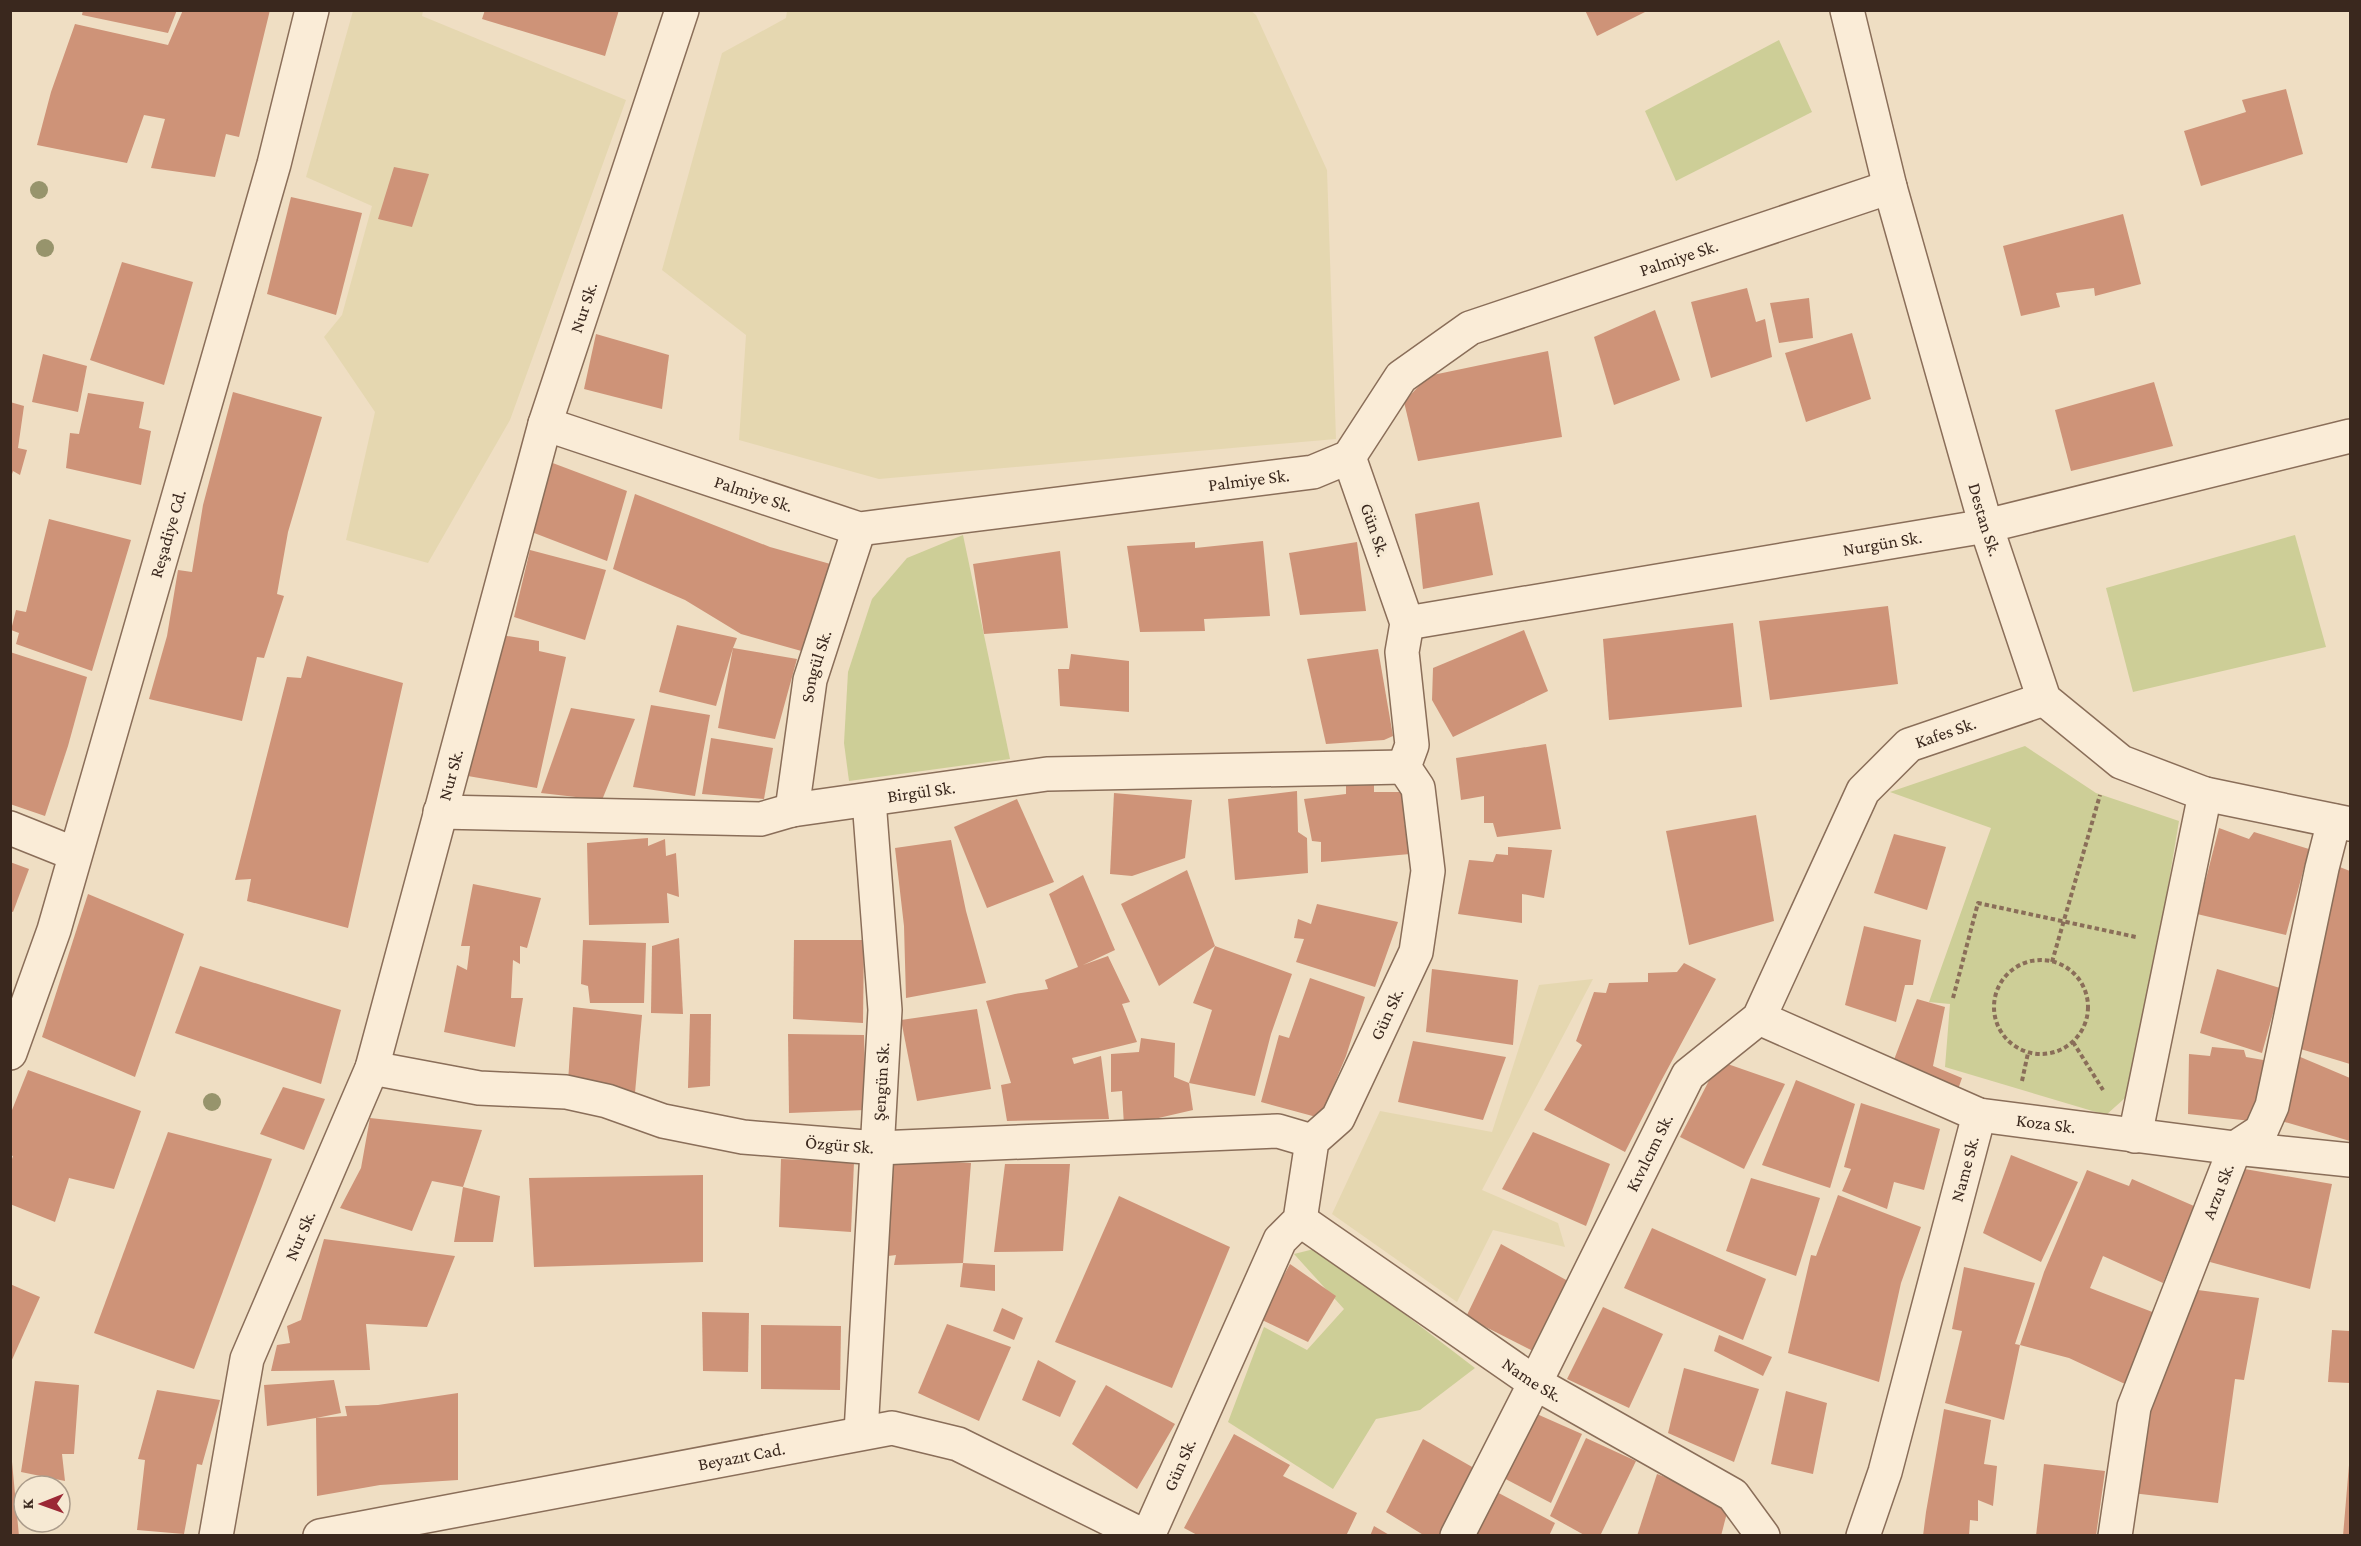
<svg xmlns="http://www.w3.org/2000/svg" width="2361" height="1546" viewBox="0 0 2361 1546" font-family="'Crimson Pro',serif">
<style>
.farmland{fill:#e5d7b0}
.green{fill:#cdce97}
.building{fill:#ce9378}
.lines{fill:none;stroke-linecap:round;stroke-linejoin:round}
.street-casing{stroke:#8a6e59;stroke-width:36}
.path{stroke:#8a6e59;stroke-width:4;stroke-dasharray:4.5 3;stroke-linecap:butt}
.street{stroke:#faecd7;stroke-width:33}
.tree{fill:#97946c}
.labels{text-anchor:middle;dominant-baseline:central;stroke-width:6;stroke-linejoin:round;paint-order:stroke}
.street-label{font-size:18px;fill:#3a281e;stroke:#f6e9d3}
</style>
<rect width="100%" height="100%" fill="#efdec3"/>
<!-- farmland -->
<g class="farmland">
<path d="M353,11H423L422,16L626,100L510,420L428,563L346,540L375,412L324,337L342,315L372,206L306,177Z"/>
<path d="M787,11H1251L1256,15L1327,170L1336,439L879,479L739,440L746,335L662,270L722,53L786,18Z"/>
<path d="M1593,979L1482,1190L1558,1223L1565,1247L1493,1230L1457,1302L1332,1214L1380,1111L1492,1132L1539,985Z"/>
</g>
<!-- green -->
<g class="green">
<path d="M1779,40L1812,112L1676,181L1645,111Z"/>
<path d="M963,535L1010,759L849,781L844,743L848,672L872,599L907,558Z"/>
<path d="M2295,535L2326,647L2133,692L2106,588Z"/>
<path d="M2025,746L2096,793L2179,821L2134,1090L2106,1115L1945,1067L1950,1004L1929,1002L1991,828L1890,792Z"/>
<path d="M1318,1248L1475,1368L1420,1410L1376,1419L1333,1489L1228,1422L1264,1327L1307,1350L1344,1309L1294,1254Z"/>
</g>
<!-- building -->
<g class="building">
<path d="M83,10H177L168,33L82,15Z"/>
<path d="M183,10H270L239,137L226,134L215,177L151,168L165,119L144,115L127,163L37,145L51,92L75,24L168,45Z"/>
<path d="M485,10H619L605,56L482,19Z"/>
<path d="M1585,10H1649L1597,36Z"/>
<path d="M2286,89L2303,154L2201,186L2184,131L2246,112L2242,100Z"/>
<path d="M394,167L429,174L412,227L378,219Z"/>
<path d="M291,197L362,213L336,315L267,294Z"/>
<path d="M2123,214L2141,284L2095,296L2094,288L2056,293L2060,307L2021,316L2003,246Z"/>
<path d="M122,262L193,282L164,385L90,360Z"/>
<path d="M1747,288L1756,322L1765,319L1772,357L1711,378L1691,302Z"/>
<path d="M1809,298L1813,338L1779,343L1770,303Z"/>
<path d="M1655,310L1680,380L1614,405L1594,337Z"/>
<path d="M1852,333L1871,399L1806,422L1785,353Z"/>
<path d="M596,334L669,355L662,409L584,389Z"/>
<path d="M1548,351L1562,437L1418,461L1404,402L1428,376Z"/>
<path d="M43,354L87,366L78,412L32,402Z"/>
<path d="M2154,382L2173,446L2071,471L2055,410Z"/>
<path d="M233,392L322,417L288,532L277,594L284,596L264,658L257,657L242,721L149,699L167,636L178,570L192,572L203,505Z"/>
<path d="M88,393L144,402L139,428L151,431L141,485L66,468L70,433L79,434Z"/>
<path d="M10,402L24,406L18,448L27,450L20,475L13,471L11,477Z"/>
<path d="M550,462L627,491L607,561L529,531Z"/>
<path d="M635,494L770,547L834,565L805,652L741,634L685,600L613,569Z"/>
<path d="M1479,502L1493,575L1423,589L1415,514Z"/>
<path d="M49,519L131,540L92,671L16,644L19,633L11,630L16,610L26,612Z"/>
<path d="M1263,541L1270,616L1204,619L1205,631L1140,632L1127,546L1195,542V548Z"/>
<path d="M1357,542L1366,611L1300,615L1289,553Z"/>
<path d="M530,550L606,570L585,640L514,617Z"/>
<path d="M1060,551L1068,628L984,634L973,564Z"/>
<path d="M1888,606L1898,684L1770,700L1759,621Z"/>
<path d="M1733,623L1742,707L1609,720L1603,639Z"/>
<path d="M677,625L737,638L733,648L797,659L775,739L718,728L733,648L716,706L659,692Z"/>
<path d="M1524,630L1548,691L1453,737L1432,700L1433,668Z"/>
<path d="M501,635L539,641V651L566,657L537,788L462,775Z"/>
<path d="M1378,649L1393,736L1384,740L1326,744L1307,659Z"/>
<path d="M10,652L87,677L68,746L45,816L10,804Z"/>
<path d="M1071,654L1129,661V712L1060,706L1058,669H1069Z"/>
<path d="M307,656L403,683L348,928L247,901L251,879L235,880L287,677L301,678Z"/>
<path d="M651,705L710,715L695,796L633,787Z"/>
<path d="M571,708L635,719L602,800L541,793Z"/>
<path d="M711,738L773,748L764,799L702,794Z"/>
<path d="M1546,744L1561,829L1497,837L1493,823H1484V796L1461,800L1456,758Z"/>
<path d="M1374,785V792H1411L1414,822L1404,820L1410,854L1321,862V842L1312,841L1304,799L1346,794V786Z"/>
<path d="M1297,791L1298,832L1307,838L1308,873L1235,880L1228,799Z"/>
<path d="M1114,793L1192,800L1185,858L1132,876L1110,874Z"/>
<path d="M1017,799L1054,882L987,908L954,827Z"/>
<path d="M1756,815L1774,921L1689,945L1666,831Z"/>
<path d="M2219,828L2249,839L2254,832L2309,849L2286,935L2197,914Z"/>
<path d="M1894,834L1946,847L1927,910L1874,893Z"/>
<path d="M648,838V846L665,839L666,856L676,853L679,897L667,893L669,923L589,925L587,843Z"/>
<path d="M951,840L966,911L986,983L906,998L904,926L895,848Z"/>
<path d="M1508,847L1552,850L1544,898L1522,894V923L1458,914L1469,860L1493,862L1496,854L1508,855Z"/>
<path d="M10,862L29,869L13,912L10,911Z"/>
<path d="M2337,866L2350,871V1064L2294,1047Z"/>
<path d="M1187,870L1215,946L1159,986L1121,904Z"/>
<path d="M1083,875L1115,950L1083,965L1108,956L1130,1002L1122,1004L1137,1042L1072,1058L1074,1064L1101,1056L1109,1119L1007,1121L1001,1085L1011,1083L986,1001L1015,994L1048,989L1045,980L1078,967L1049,894Z"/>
<path d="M473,884L541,898L527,948L520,946V964L513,960L511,998H523L515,1047L444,1032L457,965L467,970L470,946H461Z"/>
<path d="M88,894L184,934L135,1077L42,1037Z"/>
<path d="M1317,904L1398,922L1375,987L1296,962L1304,939L1294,938L1298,919L1311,924Z"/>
<path d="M1864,926L1921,940L1913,985H1905L1896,1022L1845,1005Z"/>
<path d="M679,938L683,1014L651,1013L652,946Z"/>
<path d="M583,940L646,943L644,1003H590L588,986L581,984Z"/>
<path d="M794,940H864L863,1023L793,1019Z"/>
<path d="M1215,946L1292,974L1271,1034L1255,1096L1189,1083L1212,1010L1193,1003Z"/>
<path d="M1684,963L1716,979L1660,1083L1625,1152L1544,1110L1582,1045L1576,1041L1594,992L1606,993L1609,983L1648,982V973L1677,972Z"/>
<path d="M200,966L341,1010L321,1084L175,1033Z"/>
<path d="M1432,969L1518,980L1513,1045L1426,1032Z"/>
<path d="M2217,969L2280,988L2262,1053L2200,1033Z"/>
<path d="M1310,978L1365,997L1346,1056L1320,1118L1261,1102L1279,1035L1289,1038Z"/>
<path d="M1917,999L1945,1007L1933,1066L1962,1078L1956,1095L1892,1065Z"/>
<path d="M573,1007L642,1015L635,1093L568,1082Z"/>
<path d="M977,1009L991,1089L917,1101L901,1020Z"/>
<path d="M690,1014H711L710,1086L688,1088Z"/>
<path d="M788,1034L864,1035L866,1110L789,1113Z"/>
<path d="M1141,1038L1175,1043L1174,1077L1189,1083L1193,1110L1124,1126L1122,1091L1111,1092V1054L1139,1052Z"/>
<path d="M1413,1041L1506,1057L1483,1120L1398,1102Z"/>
<path d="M2212,1047L2244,1050L2246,1057L2269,1061L2260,1122L2188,1114L2189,1054L2210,1056Z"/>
<path d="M2298,1056L2350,1078V1141L2278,1120Z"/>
<path d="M1719,1061L1785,1084L1744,1169L1680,1137Z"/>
<path d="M28,1070L141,1111L114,1189L69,1178L55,1222L10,1204V1165L13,1156L10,1155V1115Z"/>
<path d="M1796,1080L1855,1104L1830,1188L1762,1165Z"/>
<path d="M283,1087L325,1099L304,1150L260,1134Z"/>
<path d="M1861,1103L1940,1129L1924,1190L1894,1182L1887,1209L1842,1191L1851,1169L1844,1167Z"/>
<path d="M370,1118L482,1130L463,1187L432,1181L412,1231L340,1208L361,1168Z"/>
<path d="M168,1132L272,1159L194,1369L94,1333Z"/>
<path d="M1533,1132L1610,1164L1586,1226L1502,1189Z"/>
<path d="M2011,1155L2078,1182L2041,1262L1983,1233Z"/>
<path d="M781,1159L854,1162L851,1232L779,1227Z"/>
<path d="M892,1159L971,1163L963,1263L894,1265L896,1255L888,1256Z"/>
<path d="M1005,1164H1070L1063,1251L994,1252Z"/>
<path d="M2239,1168L2332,1184L2310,1289L2210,1262Z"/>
<path d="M2087,1170L2129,1186L2132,1179L2194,1206L2163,1283L2103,1256L2090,1288L2155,1313L2125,1384L2069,1358L2020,1345L2044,1272Z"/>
<path d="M703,1175V1262L534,1267L529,1178Z"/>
<path d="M1751,1178L1820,1198L1796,1276L1726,1251Z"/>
<path d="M463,1187L500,1196L493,1242H454Z"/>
<path d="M1838,1195L1921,1227L1901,1283L1879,1382L1788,1353L1811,1255L1816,1256Z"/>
<path d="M1119,1196L1230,1247L1172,1388L1055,1342Z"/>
<path d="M1652,1228L1766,1279L1743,1340L1624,1288Z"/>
<path d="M324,1239L455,1256L427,1327L366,1324L370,1370L271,1371L277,1345L290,1343L287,1326L301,1320Z"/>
<path d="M1501,1244L1568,1281L1533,1351L1466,1317Z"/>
<path d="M963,1263L995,1265V1291L960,1287Z"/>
<path d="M1290,1264L1336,1296L1308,1342L1260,1319Z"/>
<path d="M1964,1267L2035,1283L2015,1344L2020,1345L2004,1420L1945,1403L1962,1331L1952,1329Z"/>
<path d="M10,1284L40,1297L11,1362H10Z"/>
<path d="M2190,1289L2259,1298L2244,1380L2235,1379L2218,1503L2132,1493L2155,1368Z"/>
<path d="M1603,1307L1663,1334L1629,1408L1567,1379Z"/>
<path d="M1002,1308L1023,1318L1014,1340L993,1331Z"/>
<path d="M702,1312L749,1313L748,1372L703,1371Z"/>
<path d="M947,1324L1011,1347L979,1421L918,1393Z"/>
<path d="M761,1325L841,1326L840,1390L761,1389Z"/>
<path d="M2332,1330L2350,1331V1383L2328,1382Z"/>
<path d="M1719,1335L1772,1357L1763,1376L1714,1351Z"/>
<path d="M1038,1360L1076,1381L1060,1417L1022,1400Z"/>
<path d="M1684,1368L1759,1389L1734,1462L1668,1433Z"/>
<path d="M334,1380L341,1413L316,1418L347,1416L345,1406L378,1405L458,1393V1480L380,1485L317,1496L316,1418L267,1426L264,1385Z"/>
<path d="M35,1381L79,1385L74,1454H62L65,1481L21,1472Z"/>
<path d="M1106,1385L1175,1424L1137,1489L1072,1444Z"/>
<path d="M157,1390L220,1400L202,1465L197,1464L184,1534L137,1530L145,1460L138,1459Z"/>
<path d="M1786,1391L1827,1403L1813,1474L1771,1464Z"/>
<path d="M1944,1409L1991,1420L1984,1464L1997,1466L1993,1506L1978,1500V1521L1970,1520L1969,1536H1923L1926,1512Z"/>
<path d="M1530,1411L1582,1434L1551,1503L1498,1475Z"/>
<path d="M1234,1434L1290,1465L1283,1476L1357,1513L1346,1536H1199L1184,1528Z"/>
<path d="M1586,1438L1636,1461L1600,1536H1586L1550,1516Z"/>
<path d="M1423,1439L1481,1472L1448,1536H1425L1386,1512Z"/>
<path d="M10,1462H12L19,1536H10Z"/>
<path d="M2044,1464L2105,1471L2096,1536H2036Z"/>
<path d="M2349,1465L2350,1466V1536H2343Z"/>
<path d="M1657,1474L1730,1501L1721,1536H1637Z"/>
<path d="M1493,1490L1555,1523L1549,1536H1470Z"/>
<path d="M1374,1526L1391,1536H1370Z"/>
</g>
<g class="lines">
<defs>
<g id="street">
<path id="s1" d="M1847,10L1890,187L1986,526L2044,699L2121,762L2205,794L2350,824"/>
<path id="s2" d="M545,424L859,529L1313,472L1349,457L1401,377L1470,328L1890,187"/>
<path id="s3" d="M1407,623L1986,526L2350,436"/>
<path id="s4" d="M792,810L810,680L859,529"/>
<path id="s5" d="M440,812L761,819L792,810L1047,774L1404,767"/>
<path d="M10,828L75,854"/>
<path id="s6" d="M1759,1018L1979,1115L2235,1148L2350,1160"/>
<path id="s7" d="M10,1053L54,930L274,164L312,10"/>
<path id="s8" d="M372,1068L479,1088L566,1092L607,1101L663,1121L743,1137L878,1148L1278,1131L1312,1141"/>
<path d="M2135,1136L2205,794"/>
<path id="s9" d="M1300,1220L1535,1383L1733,1495L1763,1536"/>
<path id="s10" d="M861,1433L885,1010L869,800"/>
<path id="s11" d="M216,1536L247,1359L372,1068L545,424L682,10"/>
<path id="s12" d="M320,1536L892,1428L958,1444L1144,1536"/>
<path id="s13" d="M1148,1536L1280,1240L1300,1220L1312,1141L1338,1118L1416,952L1428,871L1418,788L1404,767L1412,745L1402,652L1407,623L1349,457"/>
<path id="s14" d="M1457,1536L1535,1383L1688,1075L1759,1018L1863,791L1909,745L2044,699"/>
<path id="s15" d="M1863,1536L1885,1472L1979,1115"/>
<path id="s16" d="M2115,1536L2134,1407L2235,1148L2261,1131L2272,1106L2322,868L2334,821"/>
</g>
</defs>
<!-- street casing -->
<use href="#street" class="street-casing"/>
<!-- path -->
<g class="path">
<circle cx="2041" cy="1007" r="47"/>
<path d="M2052,962L2100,795"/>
<path d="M1953,998L1978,903L2136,937"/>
<path d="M2073,1042L2103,1090"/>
<path d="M2022,1081L2028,1053"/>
</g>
<!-- street -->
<use href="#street" class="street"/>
</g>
<!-- trees -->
<g class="tree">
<circle cx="39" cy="190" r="9"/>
<circle cx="45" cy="248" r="9"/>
<circle cx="212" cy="1102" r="9"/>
</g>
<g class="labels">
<!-- street labels -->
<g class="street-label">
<text stroke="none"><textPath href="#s2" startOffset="1228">Palmiye Sk.</textPath></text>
<text stroke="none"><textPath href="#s11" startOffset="1286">Nur Sk.</textPath></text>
<text stroke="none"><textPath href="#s2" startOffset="724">Palmiye Sk.</textPath></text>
<text stroke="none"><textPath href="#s2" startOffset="220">Palmiye Sk.</textPath></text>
<text stroke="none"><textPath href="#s1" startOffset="528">Destan Sk.</textPath></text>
<text transform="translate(1375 530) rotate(71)">Gün Sk.</text>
<text stroke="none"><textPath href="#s7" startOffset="543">Reşadiye Cd.</textPath></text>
<text stroke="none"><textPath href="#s3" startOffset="482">Nurgün Sk.</textPath></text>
<text stroke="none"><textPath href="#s4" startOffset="146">Songül Sk.</textPath></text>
<text stroke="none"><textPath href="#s14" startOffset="960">Kafes Sk.</textPath></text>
<text stroke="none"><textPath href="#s11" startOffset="800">Nur Sk.</textPath></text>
<text stroke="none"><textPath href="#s5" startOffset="484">Birgül Sk.</textPath></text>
<text stroke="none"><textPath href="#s13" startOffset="582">Gün Sk.</textPath></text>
<text stroke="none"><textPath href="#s10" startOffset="352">Şengün Sk.</textPath></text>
<text stroke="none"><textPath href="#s6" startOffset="308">Koza Sk.</textPath></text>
<text stroke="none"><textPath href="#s8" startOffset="476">Özgür Sk.</textPath></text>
<text stroke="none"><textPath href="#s14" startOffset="429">Kıvılcım Sk.</textPath></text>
<text stroke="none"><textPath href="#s15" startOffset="381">Name Sk.</textPath></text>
<text stroke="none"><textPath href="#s16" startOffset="362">Arzu Sk.</textPath></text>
<text stroke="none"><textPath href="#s11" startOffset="314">Nur Sk.</textPath></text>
<text stroke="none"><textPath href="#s9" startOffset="282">Name Sk.</textPath></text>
<text stroke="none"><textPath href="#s12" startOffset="429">Beyazıt Cad.</textPath></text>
<text stroke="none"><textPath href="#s13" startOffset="78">Gün Sk.</textPath></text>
</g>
</g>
<!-- border -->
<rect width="2361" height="1546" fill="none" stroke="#3a281e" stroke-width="24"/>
<!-- north arrow -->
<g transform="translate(42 1504) rotate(269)"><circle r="28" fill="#f6e9d3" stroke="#ab9c8b" stroke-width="1.5"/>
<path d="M0-4.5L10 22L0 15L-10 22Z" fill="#9b2835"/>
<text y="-9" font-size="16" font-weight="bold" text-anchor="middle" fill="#3a281e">K</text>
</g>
</svg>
